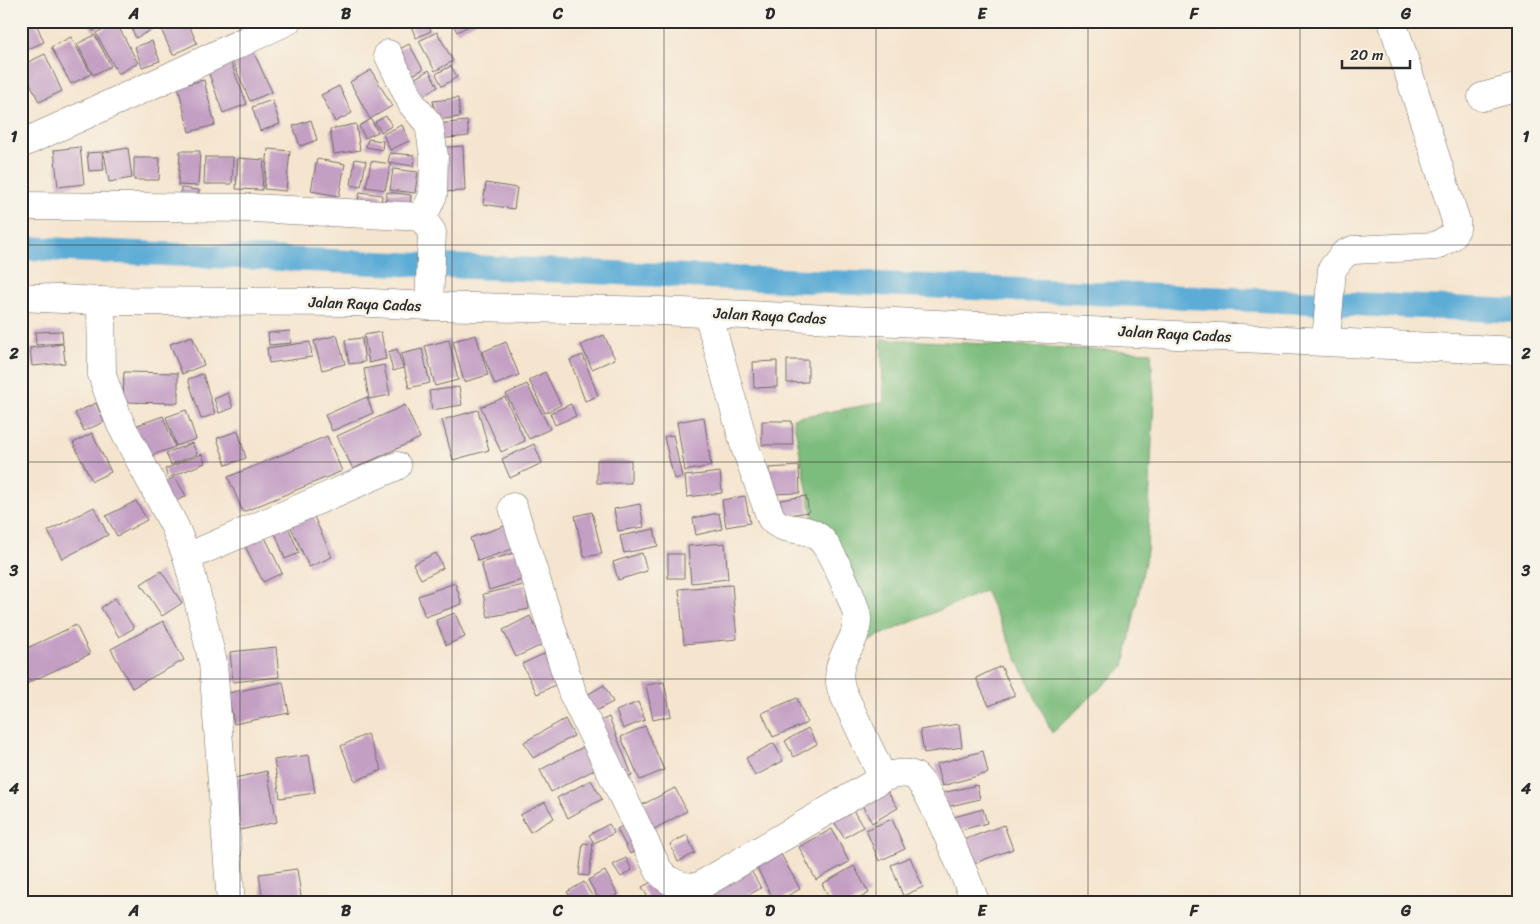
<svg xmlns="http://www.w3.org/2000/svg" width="1540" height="924" viewBox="0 0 1540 924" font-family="Sriracha,sans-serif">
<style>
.forest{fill:#7cbc7c;stroke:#547454}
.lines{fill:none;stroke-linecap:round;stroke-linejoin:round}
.canal{stroke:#5cacd6;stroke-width:24}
.building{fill:#c39fc4}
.minor-casing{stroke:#726c64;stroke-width:29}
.minor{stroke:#fff;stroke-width:28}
.grid{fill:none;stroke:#2b2b2b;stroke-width:1;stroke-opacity:0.55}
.labels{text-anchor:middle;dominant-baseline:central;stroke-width:5;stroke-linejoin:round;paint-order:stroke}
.street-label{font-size:15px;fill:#2b2b2b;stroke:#f7f3e8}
.neatline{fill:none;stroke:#2b2b2b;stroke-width:2}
.grid-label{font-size:16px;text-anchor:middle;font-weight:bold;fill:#2b2b2b}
</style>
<rect width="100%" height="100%" fill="#f7f3e8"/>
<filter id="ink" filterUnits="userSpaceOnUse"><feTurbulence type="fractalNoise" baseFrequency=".02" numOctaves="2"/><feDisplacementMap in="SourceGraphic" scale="10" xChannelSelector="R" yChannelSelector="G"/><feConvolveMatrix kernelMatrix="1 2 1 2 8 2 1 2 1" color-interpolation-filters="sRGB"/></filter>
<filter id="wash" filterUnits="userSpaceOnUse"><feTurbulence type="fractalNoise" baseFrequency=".0096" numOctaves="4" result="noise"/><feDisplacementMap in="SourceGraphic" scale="20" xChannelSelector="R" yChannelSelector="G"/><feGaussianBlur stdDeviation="1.12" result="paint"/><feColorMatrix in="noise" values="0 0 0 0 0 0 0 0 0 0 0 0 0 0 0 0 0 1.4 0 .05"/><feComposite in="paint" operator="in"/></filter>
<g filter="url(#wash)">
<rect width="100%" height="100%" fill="#f5e5cf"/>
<!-- forest -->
<path class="forest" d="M881,339L1151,352L1154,398L1147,551L1124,666L1052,733L985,591L864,642L818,545L793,418L884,402Z"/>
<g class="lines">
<!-- canal -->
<path class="canal" d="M21,248L1519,311"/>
</g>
<g id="blocks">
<!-- building -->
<g class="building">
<path d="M21,21H35L44,42L24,51L21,44Z"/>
<path d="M94,21H112L93,31L89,24Z"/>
<path d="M128,21H152L155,28L136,38Z"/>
<path d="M157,21H187L197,43L173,55Z"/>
<path d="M409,21H426L431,31L416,38Z"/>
<path d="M451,21H478L457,32Z"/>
<path d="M116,22L138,63L118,74L96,33Z"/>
<path d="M437,32L453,61L435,71L419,41Z"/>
<path d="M95,35L111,66L93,75L77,44Z"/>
<path d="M71,37L91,74L71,84L51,47Z"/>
<path d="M152,41L160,61L142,67L135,47Z"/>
<path d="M409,44L423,69L408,78L394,52Z"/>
<path d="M253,51L272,92L250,101L232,60Z"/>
<path d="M45,54L62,91L39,102L22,65Z"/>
<path d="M231,63L247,104L223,113L208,71Z"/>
<path d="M451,66L457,77L442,86L436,74Z"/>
<path d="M371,70L392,106L370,119L350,82Z"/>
<path d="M429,70L438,87L415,100L405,84Z"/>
<path d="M204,80L215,125L189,132L178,86Z"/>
<path d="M339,86L352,113L335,122L321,95Z"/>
<path d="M458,98L460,117L436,120L433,101Z"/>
<path d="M272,100L280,124L260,131L252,107Z"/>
<path d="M386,116L392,126L381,132L375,122Z"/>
<path d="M371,119L378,132L365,138L359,126Z"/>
<path d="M311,120L317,140L300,146L293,126Z"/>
<path d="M467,121L469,136L438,139L437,124Z"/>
<path d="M356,124L360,150L334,154L330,129Z"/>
<path d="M402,125L409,141L390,150L383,134Z"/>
<path d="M368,139L383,141L382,150L366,147Z"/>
<path d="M463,146L465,191L438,192L436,148Z"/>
<path d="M80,147L84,184L58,187L54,150Z"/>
<path d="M128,148L132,178L109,182L104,152Z"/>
<path d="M268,149L290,151L286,191L264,189Z"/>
<path d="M180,151H200L198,186L178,185Z"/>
<path d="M102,152L104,170L89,171L87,153Z"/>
<path d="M390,153L414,155L413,166L388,162Z"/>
<path d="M205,157H233L232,184H204Z"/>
<path d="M134,158H160L159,180H134Z"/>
<path d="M238,158L264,160L262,190L236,189Z"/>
<path d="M317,159L345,164L339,196L311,191Z"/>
<path d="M355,159L366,161L361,187L351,185Z"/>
<path d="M371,161L391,164L385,190L366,187Z"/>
<path d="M393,169L418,172L415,193L390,190Z"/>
<path d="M486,183L517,188L514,209L483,204Z"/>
<path d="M181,188L199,190L198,198L180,197Z"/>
<path d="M360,192L382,195L381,203L358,200Z"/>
<path d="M387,192L411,195L410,207L386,204Z"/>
<path d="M62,331L63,343L36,345L35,332Z"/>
<path d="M290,331L291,343L269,345L268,333Z"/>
<path d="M381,332L386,359L369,363L364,335Z"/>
<path d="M337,335L345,364L322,370L314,341Z"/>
<path d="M476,335L488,375L464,382L453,341Z"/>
<path d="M604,335L615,359L592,369L581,345Z"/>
<path d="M192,336L204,365L182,374L170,344Z"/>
<path d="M362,338L365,362L349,364L345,340Z"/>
<path d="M449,340L458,380L435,386L425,346Z"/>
<path d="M310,342L312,357L269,363L267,348Z"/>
<path d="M506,342L519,375L495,385L482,352Z"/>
<path d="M63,344L65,363L32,366L30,348Z"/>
<path d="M21,346H26L28,367L21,368Z"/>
<path d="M397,349L403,368L393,371L388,352Z"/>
<path d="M422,349L430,383L409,388L401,354Z"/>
<path d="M583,355L598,396L585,401L570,360Z"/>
<path d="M787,360H808V382L787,383Z"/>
<path d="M777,361V387L754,388L753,362Z"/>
<path d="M384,365L390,395L369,399L364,369Z"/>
<path d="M124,372L178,373V403L123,402Z"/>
<path d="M545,372L561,405L545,413L529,380Z"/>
<path d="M203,374L215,414L201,419L188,379Z"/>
<path d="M527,384L550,429L529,439L506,394Z"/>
<path d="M459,387L462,405L432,410L429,391Z"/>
<path d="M228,393L233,408L219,413L214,399Z"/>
<path d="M367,397L373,413L332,431L325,415Z"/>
<path d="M505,397L525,441L501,452L481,407Z"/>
<path d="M96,403L104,422L84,431L75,413Z"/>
<path d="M571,404L576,416L555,425L550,413Z"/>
<path d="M405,405L420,438L353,469L337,436Z"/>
<path d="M186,410L196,439L176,446L166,417Z"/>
<path d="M478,410L489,450L453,460L442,420Z"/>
<path d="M163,416L175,447L147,457L135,426Z"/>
<path d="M704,417L711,466L685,471L677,422Z"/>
<path d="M762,421H792L793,445H762Z"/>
<path d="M238,431L246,458L226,465L217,438Z"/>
<path d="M92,433L111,472L92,481L73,443Z"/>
<path d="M673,435L682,477L674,479L664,437Z"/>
<path d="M327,436L342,471L243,512L228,477Z"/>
<path d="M192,443L197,454L171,465L166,453Z"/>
<path d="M534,444L542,463L510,478L502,459Z"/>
<path d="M202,454L205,463L168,478L165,469Z"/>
<rect x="597" y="460" width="34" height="23"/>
<path d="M799,466L800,493L770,494L769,468Z"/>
<path d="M720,472L722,493L687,497L685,476Z"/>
<path d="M175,477L186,496L168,505L158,486Z"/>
<path d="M745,496L750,523L726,527L722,500Z"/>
<path d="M806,496L809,512L782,516L780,500Z"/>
<path d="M136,501L147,520L117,536L106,516Z"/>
<path d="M640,504L644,527L618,531L614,509Z"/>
<path d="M94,507L108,535L62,559L48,531Z"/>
<path d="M312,512L332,557L309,567L289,523Z"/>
<path d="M592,512L602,554L584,557L575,516Z"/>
<path d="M719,513L722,529L696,535L693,518Z"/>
<path d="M286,522L299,553L285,559L273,527Z"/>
<path d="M510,524L518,547L478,561L470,538Z"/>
<path d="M654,529L658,546L624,553L620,536Z"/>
<path d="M264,535L282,573L263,582L244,544Z"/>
<path d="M725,543L728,579L691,583L688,546Z"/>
<path d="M520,551L528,578L489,590L481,563Z"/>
<path d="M436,553L443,568L421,579L413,564Z"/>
<path d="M642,553L647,571L618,580L613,562Z"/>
<rect x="668" y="554" width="16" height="24"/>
<path d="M161,571L182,603L162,616L141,584Z"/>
<path d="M455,583L462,604L425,617L418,596Z"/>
<path d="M524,585L529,609L488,617L483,594Z"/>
<path d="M732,585L737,639L684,644L679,589Z"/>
<path d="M115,598L134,628L119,637L101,608Z"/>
<path d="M455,613L465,637L446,645L436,620Z"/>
<path d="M530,616L544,644L516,657L503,630Z"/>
<path d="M163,621L184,660L132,688L111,649Z"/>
<path d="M76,625L90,654L21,686V651Z"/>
<path d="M276,647L279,677L233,682L230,652Z"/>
<path d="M550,651L565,680L537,694L522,664Z"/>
<path d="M1001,666L1015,695L989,706L976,678Z"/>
<path d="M283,682L289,713L234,724L228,693Z"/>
<path d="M664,682L671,716L653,720L646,685Z"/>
<path d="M604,685L613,702L588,715L580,699Z"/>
<path d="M797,698L807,723L773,737L762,713Z"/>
<path d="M638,702L645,720L623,729L616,711Z"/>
<path d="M609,717L632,775L619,780L596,723Z"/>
<path d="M565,719L574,736L533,758L524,742Z"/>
<path d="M959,724L962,747L924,753L920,730Z"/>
<path d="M645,726L664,770L640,780L621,737Z"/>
<path d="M808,728L817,744L794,757L785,741Z"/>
<path d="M367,734L382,770L355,781L341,746Z"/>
<path d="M774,743L783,761L755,776L746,758Z"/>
<path d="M585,746L596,769L551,792L540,770Z"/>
<path d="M983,751L988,773L942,786L936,764Z"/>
<path d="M309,755L315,793L280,798L274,760Z"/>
<path d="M267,771L277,822L240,830L230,779Z"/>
<path d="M591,780L602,799L568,818L557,798Z"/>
<path d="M882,782L898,808L872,823L857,796Z"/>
<path d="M977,785L980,799L946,807L942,793Z"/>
<path d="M675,788L687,811L649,832L636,808Z"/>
<path d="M545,802L554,818L530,832L520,815Z"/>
<path d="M849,804L863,827L844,838L830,815Z"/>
<path d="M983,809L987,823L958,831L954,817Z"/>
<path d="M892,819L905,849L879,861L866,830Z"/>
<path d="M628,823L642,847L630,854L617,829Z"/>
<path d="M609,824L614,833L594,843L589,835Z"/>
<path d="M1004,825L1013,849L972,864L963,840Z"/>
<path d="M832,829L849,862L816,880L799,847Z"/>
<path d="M687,835L695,853L678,862L670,844Z"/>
<path d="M583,843L593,844L589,876L579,875Z"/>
<path d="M776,845L800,889L775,903L752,858Z"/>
<path d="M910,857L923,887L903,896L891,865Z"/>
<path d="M626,858L632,870L621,877L613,865Z"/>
<path d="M854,866L869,893L852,903H832L822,884Z"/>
<path d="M749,867L761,888L734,903H714L707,890Z"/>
<path d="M297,869L302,903H263L259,874Z"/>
<path d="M605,871L618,895L601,903L588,880Z"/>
<path d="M659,878L669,895L655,903H651L642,887Z"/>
<path d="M584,882L596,903H574L567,892Z"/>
</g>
</g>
</g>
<g filter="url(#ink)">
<use href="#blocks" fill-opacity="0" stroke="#726c64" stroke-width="1"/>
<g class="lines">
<defs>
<g id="minor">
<path d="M388,54L412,104L429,124L434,156L433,195L423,217L425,222L432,232L429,306"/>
<path d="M1482,97L1519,87"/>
<path d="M21,144L165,79L287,21"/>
<path d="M21,206L252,208L423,217"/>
<path d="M21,297L101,301L352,302L429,306L660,311L1519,351"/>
<path d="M101,301L102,375L109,395L121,425L175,527L187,557L202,616L213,663L231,903"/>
<path d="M1326,341L1332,269L1344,254L1353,250L1436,246L1451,237L1456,229V221L1392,21"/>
<path d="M513,507L572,692L659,871C669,883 682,888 698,887L883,778L842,691C831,658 857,648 857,619C858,607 832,554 824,543C810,523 784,535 771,518L745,447L708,313"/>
<path d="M187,557L397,466"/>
<path d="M883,778C892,774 907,771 916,777C922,782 925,790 929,796C947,830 961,867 976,903"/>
</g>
</defs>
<!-- minor casing -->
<use href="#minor" class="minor-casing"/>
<!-- minor -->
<use href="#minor" class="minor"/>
</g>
</g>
<!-- grid -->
<path class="grid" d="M240,21V903M452,21V903M664,21V903M876,21V903M1088,21V903M1300,21V903M21,245H1519M21,462H1519M21,679H1519"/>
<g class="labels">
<!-- street labels -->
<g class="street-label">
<text transform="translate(365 304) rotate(2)">Jalan Raya Cadas</text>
<text transform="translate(770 316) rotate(3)">Jalan Raya Cadas</text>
<text transform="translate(1175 334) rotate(3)">Jalan Raya Cadas</text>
</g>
</g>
<!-- margin -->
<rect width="1540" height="924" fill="none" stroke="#f7f3e8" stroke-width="55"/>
<!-- scale -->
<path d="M1342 60v8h68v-8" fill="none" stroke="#2b2b2b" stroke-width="2.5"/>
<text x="1350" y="60" font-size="15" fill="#2b2b2b" stroke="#f7f3e8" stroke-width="4" paint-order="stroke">20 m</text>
<rect x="28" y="28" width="1484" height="868" class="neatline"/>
<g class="grid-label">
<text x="134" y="19">A</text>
<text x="346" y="19">B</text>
<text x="558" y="19">C</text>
<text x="770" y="19">D</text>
<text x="982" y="19">E</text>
<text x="1194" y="19">F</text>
<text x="1406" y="19">G</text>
<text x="14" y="142">1</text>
<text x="1526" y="142">1</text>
<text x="14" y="359">2</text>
<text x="1526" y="359">2</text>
<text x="14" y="576">3</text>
<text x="1526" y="576">3</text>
<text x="14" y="794">4</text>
<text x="1526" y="794">4</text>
<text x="134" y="916">A</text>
<text x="346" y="916">B</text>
<text x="558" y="916">C</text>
<text x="770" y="916">D</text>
<text x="982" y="916">E</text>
<text x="1194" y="916">F</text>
<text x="1406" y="916">G</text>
</g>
</svg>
